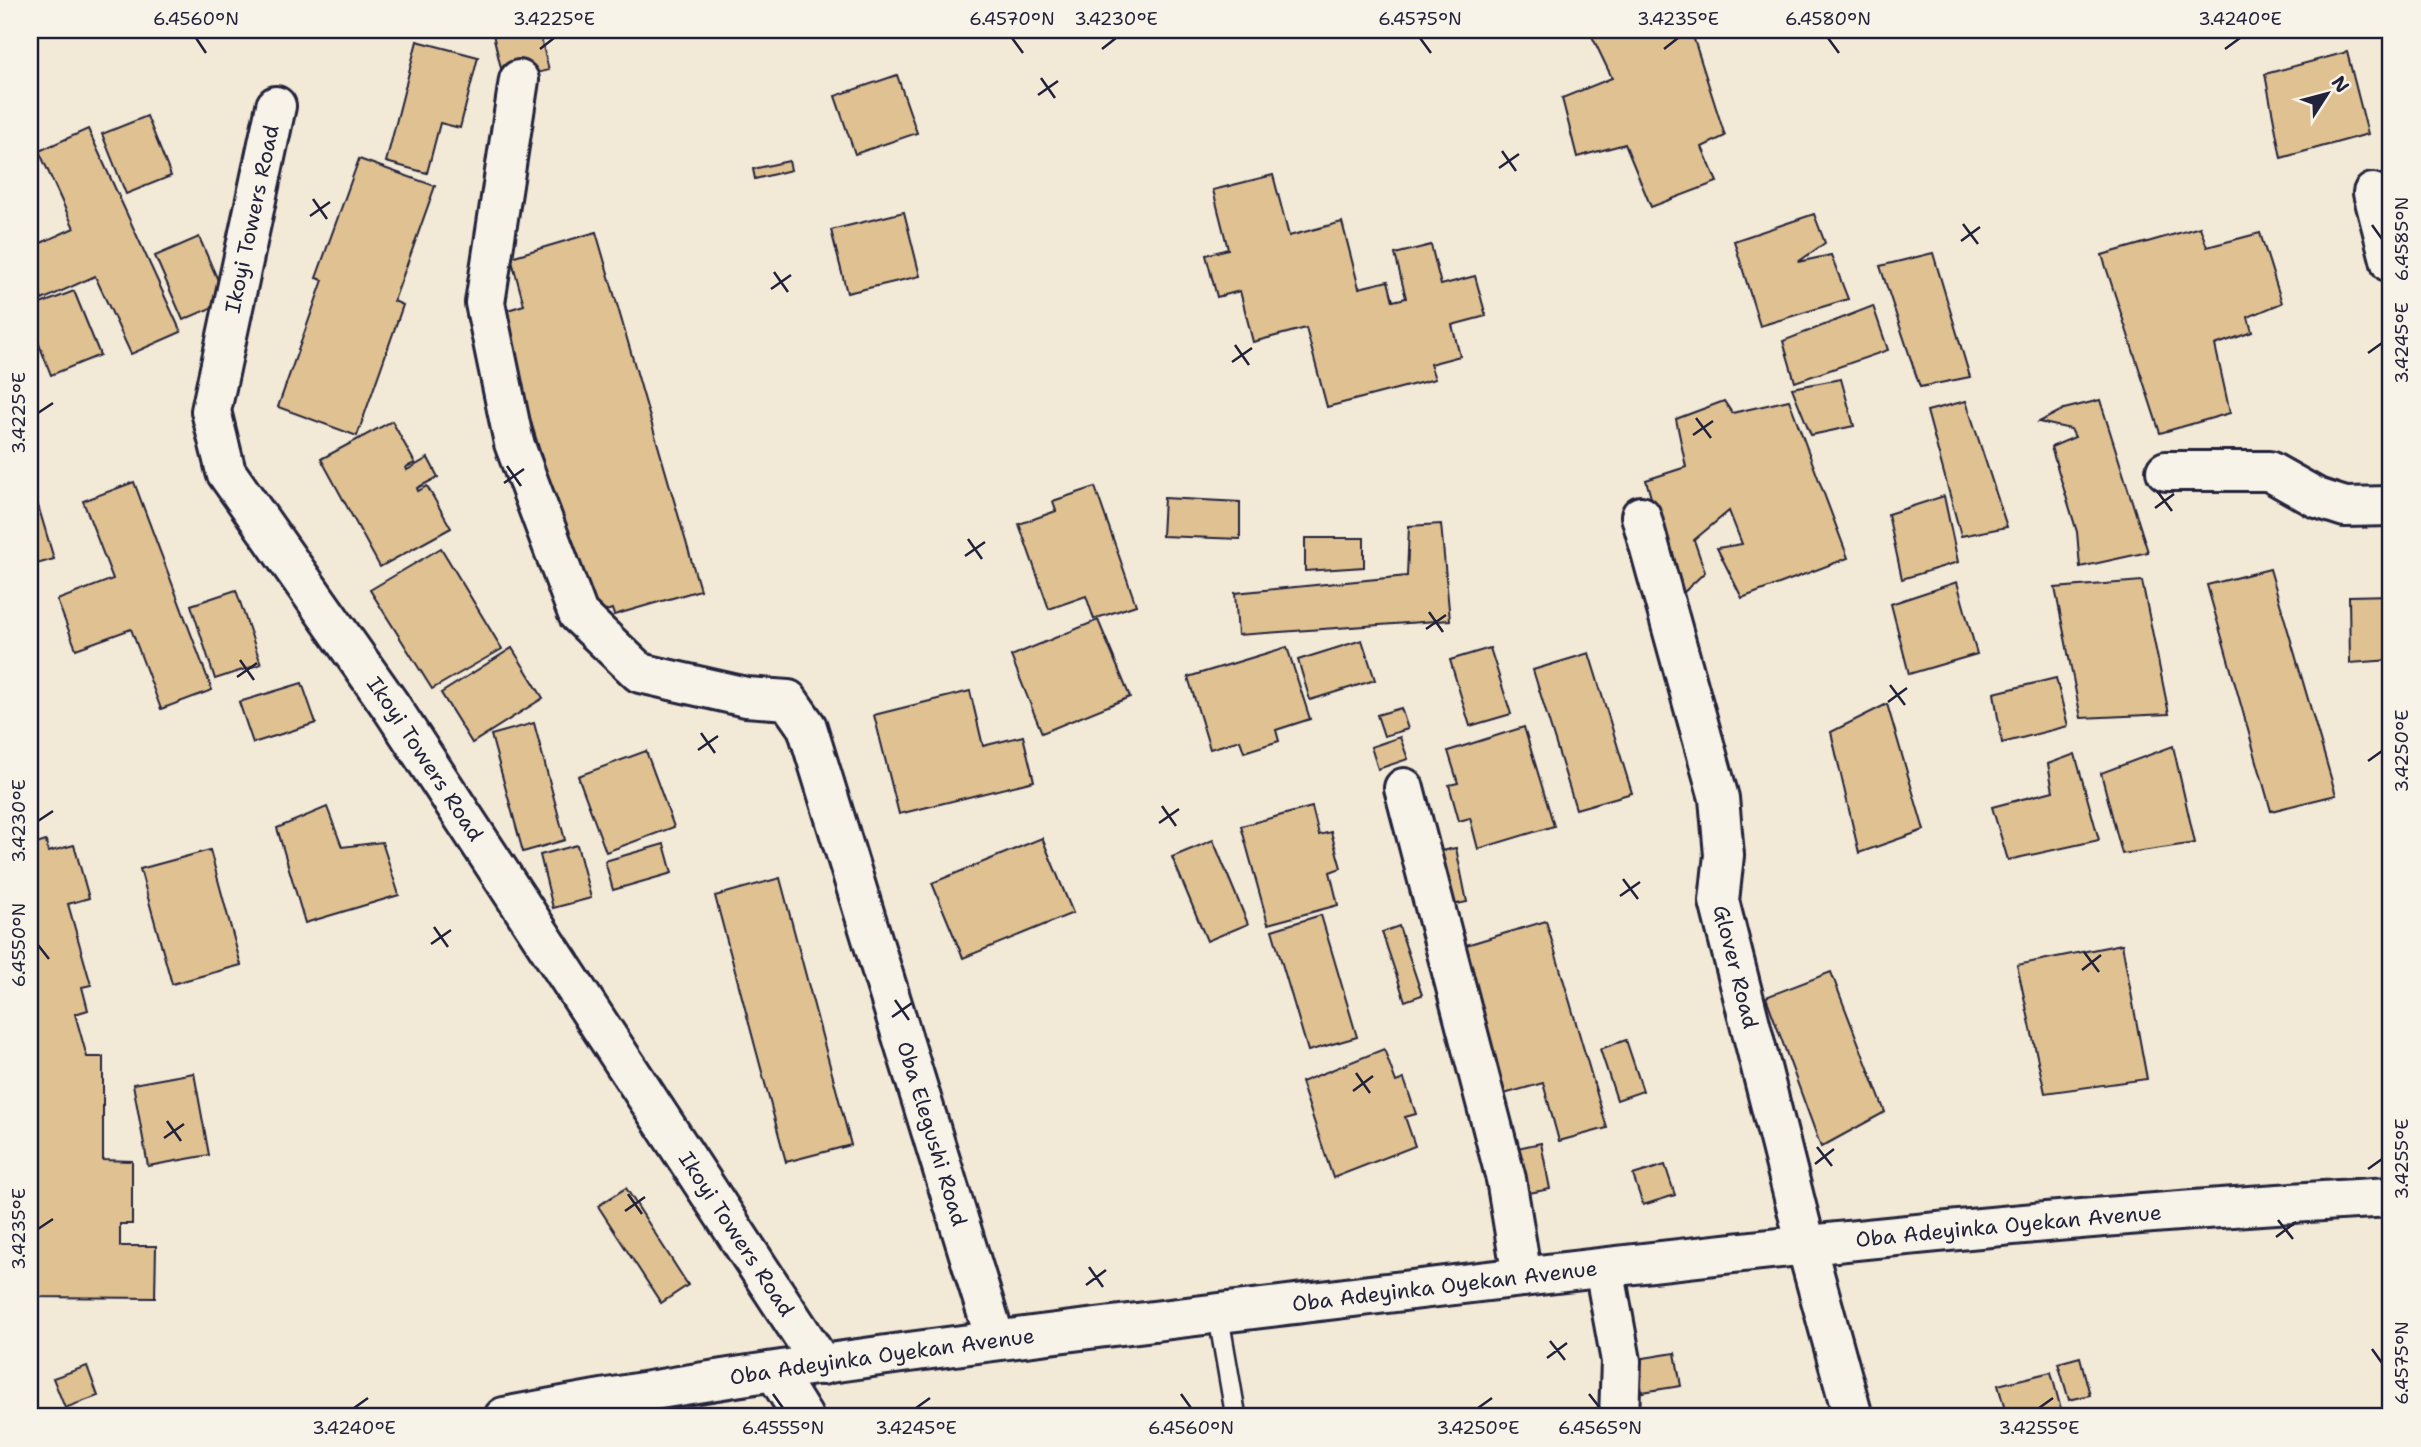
<svg xmlns="http://www.w3.org/2000/svg" width="2421" height="1447" viewBox="0 0 2421 1447" font-family="'Shantell Sans',sans-serif">
<style>
.building{fill:#dfc192;stroke:#22223b;stroke-width:2}
.lines{fill:none;stroke-linecap:round;stroke-linejoin:round}
.lane-casing{stroke:#22223b;stroke-width:24}
.street-casing{stroke:#22223b;stroke-width:44}
.secondary-casing{stroke:#22223b;stroke-width:44}
.lane{stroke:#f7f3e8;stroke-width:19}
.street{stroke:#f7f3e8;stroke-width:38}
.secondary{stroke:#f7f3e8;stroke-width:38}
.ticks{fill:none;stroke:#22223b;stroke-width:2.5}
.labels{text-anchor:middle;dominant-baseline:central;stroke-width:5;stroke-linejoin:round;paint-order:stroke}
.street-label{font-size:21px;fill:#22223b;stroke:#f7f3e8}
.neatline{fill:none;stroke:#22223b;stroke-width:2.5}
.ticks-label{font-size:18px;text-anchor:middle;fill:#22223b}
</style>
<rect width="100%" height="100%" fill="#f2e9d7"/>
<filter id="ink" filterUnits="userSpaceOnUse"><feTurbulence type="fractalNoise" baseFrequency=".0143" numOctaves="2"/><feDisplacementMap in="SourceGraphic" scale="14" xChannelSelector="R" yChannelSelector="G"/><feConvolveMatrix kernelMatrix="1 2 1 2 8 2 1 2 1" color-interpolation-filters="sRGB"/></filter>
<g filter="url(#ink)">
<!-- building -->
<g class="building">
<path d="M492,30H539L549,70L504,81Z"/>
<path d="M1589,30H1691L1725,136L1702,147L1717,182L1651,207L1625,144L1577,157L1562,98L1612,78Z"/>
<path d="M417,41L478,57L460,128L440,123L427,173L386,162Z"/>
<path d="M2347,52L2368,134L2281,158L2265,74Z"/>
<path d="M897,75L917,133L855,154L835,96Z"/>
<path d="M147,116L171,176L126,194L102,134Z"/>
<path d="M88,129L181,332L131,354L95,276L42,300L30,273V248L74,228L39,151Z"/>
<path d="M359,159L435,186L394,301L403,305L357,436L278,407L323,280L316,278Z"/>
<path d="M789,161L791,170L755,179L753,169Z"/>
<path d="M1273,175L1289,236L1342,222L1359,288L1388,281L1393,301L1406,298L1395,254L1431,245L1441,285L1475,276L1486,316L1452,325L1460,356L1430,364L1435,379L1327,407L1306,328L1253,342L1240,291L1217,297L1206,255L1228,249L1213,190Z"/>
<path d="M904,212L920,276L847,293L831,230Z"/>
<path d="M1814,214L1825,243L1798,262L1831,255L1848,299L1760,326L1734,241Z"/>
<path d="M2200,227L2207,247L2260,233L2282,303L2248,317L2252,332L2215,345L2230,413L2160,433L2102,255Z"/>
<path d="M596,232L700,590L614,615L612,609L590,616L498,313L524,305L511,257Z"/>
<path d="M199,237L227,301L183,320L155,256Z"/>
<path d="M1933,253L1970,377L1920,387L1880,266Z"/>
<path d="M74,291L100,355L51,375L30,321V308Z"/>
<path d="M1873,306L1888,350L1795,382L1783,341Z"/>
<path d="M1841,379L1854,426L1811,435L1792,388Z"/>
<path d="M1789,400L1848,558L1742,598L1717,548L1742,544L1729,511L1694,540L1705,572L1679,597L1646,480L1686,467L1676,419L1724,401L1732,413Z"/>
<path d="M2100,400L2148,552L2080,567L2077,532L2051,447L2075,437L2071,429L2039,422L2064,409Z"/>
<path d="M1966,401L2007,527L1961,536L1927,411Z"/>
<path d="M392,421L415,463L406,467L407,470L428,458L438,477L417,488L418,491L427,486L451,528L380,567L321,459Z"/>
<path d="M134,482L212,690L161,709L131,629L76,649L57,600L113,579L83,501Z"/>
<path d="M1095,487L1136,605L1094,619L1086,596L1049,609L1019,524L1056,511L1053,501Z"/>
<path d="M34,492L54,559L30,566V494Z"/>
<path d="M1944,496L1958,562L1902,579L1888,514Z"/>
<path d="M1164,498L1240,502V539L1162,536Z"/>
<path d="M1441,524L1450,620L1238,635L1235,593L1407,576L1409,526Z"/>
<path d="M1305,538H1364V567L1305,571Z"/>
<path d="M441,548L502,649L432,689L370,590Z"/>
<path d="M2270,569L2336,795L2271,811L2207,585Z"/>
<path d="M2142,581L2169,714L2081,718L2055,588Z"/>
<path d="M1957,582L1977,654L1909,674L1891,604Z"/>
<path d="M236,590L261,664L215,679L191,605Z"/>
<path d="M2391,595V660L2350,663L2349,596Z"/>
<path d="M1098,620L1130,697L1042,733L1011,656Z"/>
<path d="M1362,640L1375,680L1310,700L1298,660Z"/>
<path d="M1287,647L1310,719L1276,730L1279,741L1244,752L1240,740L1210,749L1188,677Z"/>
<path d="M512,648L543,698L472,743L441,693Z"/>
<path d="M1490,648L1511,714L1470,726L1450,660Z"/>
<path d="M1589,653L1632,793L1576,809L1533,670Z"/>
<path d="M2056,678L2068,726L2002,743L1994,693Z"/>
<path d="M302,683L316,723L253,743L239,702Z"/>
<path d="M970,691L983,746L1023,736L1034,781L899,814L874,715Z"/>
<path d="M1887,704L1924,830L1859,853L1831,732Z"/>
<path d="M1401,708L1408,729L1384,736L1377,715Z"/>
<path d="M534,723L565,840L523,852L491,735Z"/>
<path d="M1524,727L1554,826L1478,849L1470,818L1459,821L1449,785L1458,783L1448,751Z"/>
<path d="M1400,737L1408,759L1378,769L1371,747Z"/>
<path d="M2173,746L2195,843L2122,854L2101,773Z"/>
<path d="M646,751L674,827L606,852L578,776Z"/>
<path d="M2075,754L2099,840L2008,860L1992,807L2053,791L2048,764Z"/>
<path d="M327,807L342,847L382,842L399,895L305,923L277,828Z"/>
<path d="M1312,807L1319,835L1331,832L1341,868L1330,872L1338,905L1268,924L1241,826Z"/>
<path d="M1042,838L1073,913L963,958L932,883Z"/>
<path d="M1213,840L1248,924L1207,941L1172,857Z"/>
<path d="M46,841L48,852L74,845L89,898L68,904L91,985L82,987L88,1010L75,1014L87,1057H103V1160L132,1161V1224H120V1246H156L155,1298L30,1297V846Z"/>
<path d="M664,844L672,873L613,890L605,861Z"/>
<path d="M577,845L591,898L553,908L540,855Z"/>
<path d="M1456,848L1467,902L1442,907L1430,853Z"/>
<path d="M210,850L241,965L172,984L140,869Z"/>
<path d="M780,878L851,1145L786,1162L715,896Z"/>
<path d="M1321,915L1357,1037L1308,1051L1272,930Z"/>
<path d="M1546,921L1607,1128L1559,1141L1543,1083L1504,1094L1463,946Z"/>
<path d="M1399,926L1422,995L1405,1001L1382,932Z"/>
<path d="M2122,944L2147,1079L2045,1093L2017,965Z"/>
<path d="M1831,972L1885,1112L1821,1147L1766,997Z"/>
<path d="M1626,1040L1643,1091L1617,1100L1600,1049Z"/>
<path d="M1384,1049L1396,1082L1404,1079L1416,1114L1405,1117L1415,1146L1333,1178L1301,1082Z"/>
<path d="M194,1073L209,1155L148,1166L133,1084Z"/>
<path d="M1541,1143L1550,1189L1524,1194L1517,1148Z"/>
<path d="M1665,1165L1675,1195L1643,1205L1633,1175Z"/>
<path d="M626,1188L688,1285L661,1303L598,1206Z"/>
<path d="M1675,1353L1681,1386L1642,1392L1637,1359Z"/>
<path d="M2080,1357L2090,1395L2069,1400L2058,1363Z"/>
<path d="M87,1366L98,1396L65,1408L53,1378Z"/>
<path d="M2051,1372L2063,1417H2007L1998,1385Z"/>
</g>
<g class="lines">
<defs>
<path id="lane" d="M1218,1313L1236,1417"/>
<g id="street">
<path id="s1" d="M519,80L485,303L514,443L578,614L640,673L746,697L788,700L807,727L995,1339"/>
<path id="s2" d="M276,106L211,411L226,472L392,708L822,1365"/>
<path d="M2373,193L2391,263"/>
<path d="M2166,471H2269L2317,498L2345,507L2391,506"/>
<path id="s3" d="M1641,516L1719,798L1724,855L1719,901L1806,1245"/>
<path d="M1404,788L1506,1179L1522,1277"/>
<path d="M1604,1268L1621,1361L1619,1417"/>
<path d="M775,1372L803,1417"/>
</g>
<g id="secondary">
<path d="M1806,1245L1853,1417"/>
<path id="s4" d="M504,1417C782,1363 1064,1332 1345,1298C1693,1256 2042,1216 2391,1197"/>
</g>
</defs>
<!-- lane casing -->
<use href="#lane" class="lane-casing"/>
<!-- street casing -->
<use href="#street" class="street-casing"/>
<!-- secondary casing -->
<use href="#secondary" class="secondary-casing"/>
<!-- lane -->
<use href="#lane" class="lane"/>
<!-- street -->
<use href="#street" class="street"/>
<!-- secondary -->
<use href="#secondary" class="secondary"/>
</g>
</g>
<!-- ticks -->
<path class="ticks" d="M196,38L206,53M1012,38L1023,53M1420,38L1431,53M1828,38L1839,53M540,49L554,38M1102,49L1116,38M1664,49L1678,38M2225,49L2240,38M1041,78L1055,98M1038,95L1058,81M1502,151L1516,171M1499,168L1519,154M313,199L327,219M310,216L330,202M1963,224L1978,244M2372,225L2382,239M1961,241L1980,227M774,272L788,292M771,289L791,275M1235,345L1249,365M2368,353L2382,343M1232,362L1252,348M38,413L53,403M1696,418L1711,438M1693,435L1713,421M507,466L521,486M504,483L524,469M2157,491L2172,511M2155,508L2174,494M968,539L982,559M965,556L985,542M1429,612L1443,632M1426,629L1446,615M240,660L254,680M237,677L257,663M1890,685L1905,705M1888,702L1907,688M701,733L715,753M698,750L718,736M2368,761L2382,751M1162,806L1176,826M38,821L53,811M1159,823L1179,809M1623,879L1638,899M1620,896L1640,882M434,927L448,947M431,944L451,930M38,945L49,959M2084,952L2099,972M2082,970L2101,955M895,1000L909,1020M892,1017L912,1003M1356,1073L1370,1093M1353,1091L1373,1076M167,1121L181,1141M164,1138L184,1124M1817,1147L1832,1166M1815,1164L1834,1149M2368,1169L2382,1159M628,1194L642,1214M625,1211L645,1197M2278,1220L2293,1239M38,1229L53,1219M2276,1237L2296,1222M1089,1267L1103,1287M1086,1285L1106,1270M1550,1341L1565,1360M2372,1349L2382,1363M1547,1358L1567,1343M773,1394L783,1408M1181,1394L1191,1408M1589,1394L1600,1408M354,1408L368,1398M916,1408L930,1398M1478,1408L1492,1398M2039,1408L2053,1398"/>
<g class="labels">
<!-- street labels -->
<g class="street-label">
<text transform="translate(252 219) rotate(-78)">Ikoyi Towers Road</text>
<text stroke="none"><textPath href="#s2" startOffset="724">Ikoyi Towers Road</textPath></text>
<text stroke="none"><textPath href="#s3" startOffset="464">Glover Road</textPath></text>
<text stroke="none"><textPath href="#s1" startOffset="1246">Oba Elegushi Road</textPath></text>
<text stroke="none"><textPath href="#s4" startOffset="1517">Oba Adeyinka Oyekan Avenue</textPath></text>
<text stroke="none"><textPath href="#s2" startOffset="1292">Ikoyi Towers Road</textPath></text>
<text stroke="none"><textPath href="#s4" startOffset="950">Oba Adeyinka Oyekan Avenue</textPath></text>
<text stroke="none"><textPath href="#s4" startOffset="383">Oba Adeyinka Oyekan Avenue</textPath></text>
</g>
</g>
<!-- margin -->
<rect width="2421" height="1447" fill="none" stroke="#f7f3e8" stroke-width="77"/>
<!-- north arrow -->
<g transform="translate(2327 94) rotate(54)" stroke="#f7f3e8" stroke-width="5" paint-order="stroke">
<path d="M0-5L12 26L0 18L-12 26Z" fill="#22223b"/>
<text y="-10" font-size="19" font-weight="bold" text-anchor="middle" fill="#22223b">N</text>
</g>
<rect x="38" y="38" width="2344" height="1370" class="neatline"/>
<g class="ticks-label">
<text x="196" y="25">6.4560°N</text>
<text x="554" y="25">3.4225°E</text>
<text x="1012" y="25">6.4570°N</text>
<text x="1116" y="25">3.4230°E</text>
<text x="1420" y="25">6.4575°N</text>
<text x="1678" y="25">3.4235°E</text>
<text x="1828" y="25">6.4580°N</text>
<text x="2240" y="25">3.4240°E</text>
<text transform="translate(2402 239) rotate(-90)" y="6">6.4585°N</text>
<text transform="translate(2402 343) rotate(-90)" y="6">3.4245°E</text>
<text transform="translate(19 413) rotate(-90)" y="6">3.4225°E</text>
<text transform="translate(2402 751) rotate(-90)" y="6">3.4250°E</text>
<text transform="translate(19 821) rotate(-90)" y="6">3.4230°E</text>
<text transform="translate(19 945) rotate(-90)" y="6">6.4550°N</text>
<text transform="translate(2402 1159) rotate(-90)" y="6">3.4255°E</text>
<text transform="translate(19 1229) rotate(-90)" y="6">3.4235°E</text>
<text transform="translate(2402 1363) rotate(-90)" y="6">6.4575°N</text>
<text x="354" y="1434">3.4240°E</text>
<text x="783" y="1434">6.4555°N</text>
<text x="916" y="1434">3.4245°E</text>
<text x="1191" y="1434">6.4560°N</text>
<text x="1478" y="1434">3.4250°E</text>
<text x="1600" y="1434">6.4565°N</text>
<text x="2039" y="1434">3.4255°E</text>
</g>
</svg>
